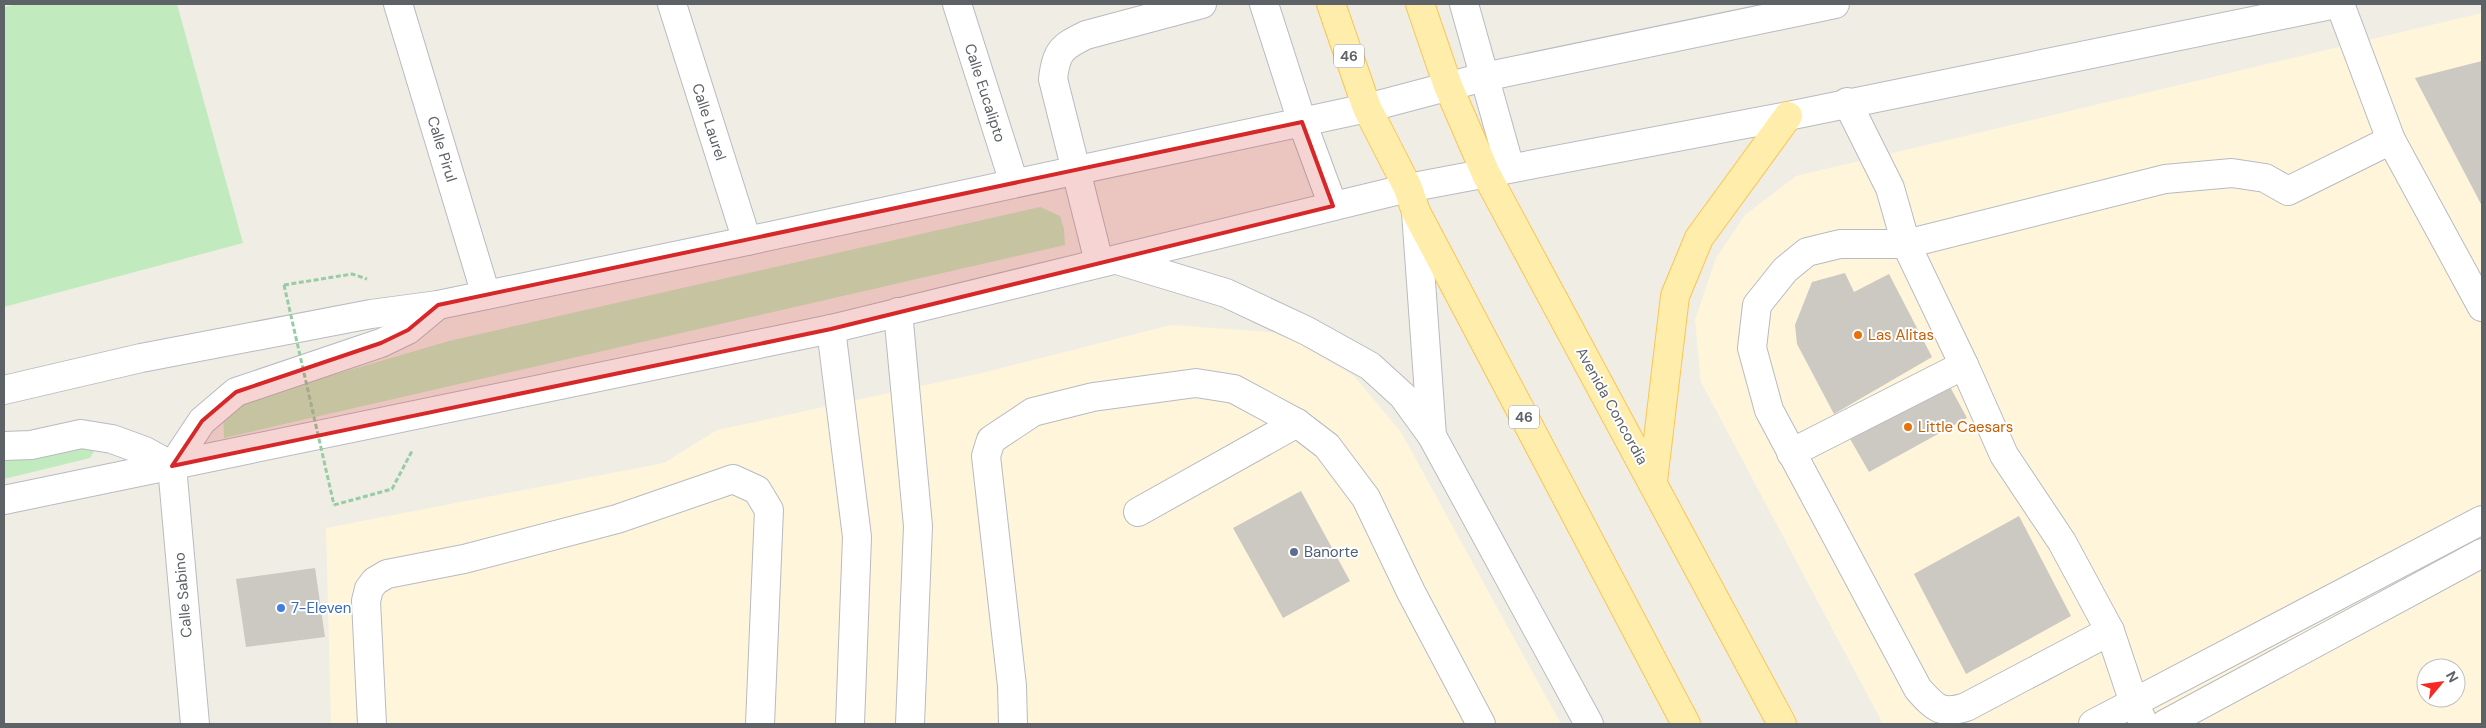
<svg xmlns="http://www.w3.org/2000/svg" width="2486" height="728" viewBox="0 0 2486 728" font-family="'DM Sans',sans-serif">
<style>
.commercial{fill:#fff5db;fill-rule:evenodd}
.green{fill:#c2eabf}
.building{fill:#ccc8c2}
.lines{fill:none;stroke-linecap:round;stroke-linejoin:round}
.minor-casing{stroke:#b7bbc0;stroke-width:30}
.major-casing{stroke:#fec451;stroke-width:30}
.path{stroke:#97cca4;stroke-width:3;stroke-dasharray:5 2.5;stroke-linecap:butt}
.minor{stroke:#fff;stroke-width:28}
.major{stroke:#ffedab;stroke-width:28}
.path-bridge{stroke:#97cca4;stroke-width:3;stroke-dasharray:5 2.5;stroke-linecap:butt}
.marked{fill:#d62828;fill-opacity:0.2;stroke:#d62828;stroke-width:4;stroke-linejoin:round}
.food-dot{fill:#e8710a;stroke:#fff;stroke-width:2}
.service-dot{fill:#5c6f8a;stroke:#fff;stroke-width:2}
.shop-dot{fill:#3f7fe0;stroke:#fff;stroke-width:2}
.labels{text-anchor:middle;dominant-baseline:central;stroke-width:4;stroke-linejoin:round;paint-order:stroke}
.shield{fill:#fff;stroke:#8e9195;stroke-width:1}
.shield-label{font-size:14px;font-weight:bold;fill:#5d6267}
.street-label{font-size:15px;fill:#5d6267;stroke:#fff}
.food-label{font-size:15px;fill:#c56008;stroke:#fff;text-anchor:start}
.service-label{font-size:15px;fill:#4e5e75;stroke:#fff;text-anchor:start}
.shop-label{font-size:15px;fill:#366cbe;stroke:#fff;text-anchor:start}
</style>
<rect width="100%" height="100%" fill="#f0ede5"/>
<!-- commercial -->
<g class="commercial">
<path d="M2482,13V724H1883L1701,382L1695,320L1716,258L1745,215L1796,176ZM2426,668H2456V698H2426Z"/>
<path d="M1171,325L1281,333L1354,376L1401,432L1561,724H331L326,528L664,463L717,430L982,373Z"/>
</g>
<!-- green -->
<g class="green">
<path d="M17,4H177L243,243L4,307V7Z"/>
<path d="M1040,207L1060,216L1064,229L1065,245L224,438L223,407L449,341Z"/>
<path d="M74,447L96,448L90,458L4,479V461Z"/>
</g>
<!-- building -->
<g class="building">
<path d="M2482,61V206L2415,78Z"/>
<path d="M1845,273L1854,292L1889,274L1932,357L1834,414L1797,344L1795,325L1812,282Z"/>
<path d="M1948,383L1967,418L1869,472L1849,437Z"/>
<path d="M1301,491L1350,581L1283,618L1233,528Z"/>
<path d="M2019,516L2071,616L1966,674L1914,574Z"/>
<path d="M315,568L325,637L246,647L236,579Z"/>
</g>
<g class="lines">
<defs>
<g id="minor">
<path d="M398,4L486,295"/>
<path d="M672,4L747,241"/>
<path d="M957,4L1014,183"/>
<path d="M1264,4L1302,122L1333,206"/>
<path d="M1464,4L1510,168"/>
<path d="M2340,4L2391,140L2482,307"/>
<path d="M1847,102L1890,188L1906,244L1964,365L2004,455L2062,542L2110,631L2134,703L2144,724"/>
<path d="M1416,212L1432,436L1589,724"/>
<path d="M1117,260L1226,293L1307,331L1370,366L1403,396L1432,436"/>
<path d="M1099,262L1053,79C1056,52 1061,47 1086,35L1202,4"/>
<path d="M898,312L918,526L910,724"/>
<path d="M831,329L857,537L850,724"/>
<path d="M4,390L141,358L371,314L438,305L747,241L1367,108L1484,77L1835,4"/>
<path d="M4,446L31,445L81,434L112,439L145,451L172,466"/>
<path d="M1791,453L1964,365"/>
<path d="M172,466L202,421L236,392L381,343L408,330L438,305"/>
<path d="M172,466L195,724"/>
<path d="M4,500L831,329L1408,188L1788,116L2336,4"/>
<path d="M1138,512L1297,423"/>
<path d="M2110,631L1966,707C1941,715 1935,708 1918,689L1769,410L1752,348L1757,305L1785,270L1807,252L1840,244H1906L2165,179L2232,173L2265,178L2288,191L2391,140"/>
<path d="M372,724L366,601L369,589L375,581L387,574L464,559L617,519L733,479L757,490L769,510L760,724"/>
<path d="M1013,724L1012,686L986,456L991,440L1033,412L1093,397L1196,383L1234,389L1297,423L1327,446L1366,498L1411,592L1481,724"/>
<path d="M2093,724L2482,520"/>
<path d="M2165,724L2482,553"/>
</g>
<g id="major">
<path d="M1331,4L1367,108L1408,188L1416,212L1686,724"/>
<path d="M1420,4L1448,86L1486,174L1782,724"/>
<path d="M1653,481L1675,296L1699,238L1788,116"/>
</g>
</defs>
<!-- minor casing -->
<use href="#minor" class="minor-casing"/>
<!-- major casing -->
<use href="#major" class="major-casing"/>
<!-- path -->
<g class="path">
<path d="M284,285L352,274L367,279"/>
<path d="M334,505L392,489L412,451"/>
</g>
<!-- minor -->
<use href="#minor" class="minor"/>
<!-- major -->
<use href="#major" class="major"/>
<!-- path-bridge -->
<path class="path-bridge" d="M284,285L334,505"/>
</g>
<!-- marked area -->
<path class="marked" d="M1302,122L1333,206L831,329L172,466L202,421L236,392L381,343L408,330L438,305Z"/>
<!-- markers -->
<g class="food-dot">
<circle cx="1858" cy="335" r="5"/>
<circle cx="1908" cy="427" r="5"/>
</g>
<circle class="service-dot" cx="1294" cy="552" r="5"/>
<circle class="shop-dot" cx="281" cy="608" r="5"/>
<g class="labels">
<!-- shield labels -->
<g class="shield">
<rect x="1334" y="44.5" width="30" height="23" rx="4"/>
<rect x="1509" y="405.5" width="30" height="23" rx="4"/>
</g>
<g class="shield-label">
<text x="1349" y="56">46</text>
<text x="1524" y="417">46</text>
</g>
<!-- street labels -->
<g class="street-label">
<text transform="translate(985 93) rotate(72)">Calle Eucalipto</text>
<text transform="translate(709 122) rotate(72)">Calle Laurel</text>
<text transform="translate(442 149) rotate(73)">Calle Pirul</text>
<text transform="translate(1612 406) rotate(61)">Avenida Concordia</text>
<text transform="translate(183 595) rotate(-95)">Calle Sabino</text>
</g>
<!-- food labels -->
<g class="food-label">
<text x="1868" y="335">Las Alitas</text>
<text x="1918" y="427">Little Caesars</text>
</g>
<!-- service labels -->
<g class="service-label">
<text x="1304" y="552">Banorte</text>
</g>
<!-- shop labels -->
<g class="shop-label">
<text x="291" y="608">7-Eleven</text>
</g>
</g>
<!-- border -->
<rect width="2486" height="728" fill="none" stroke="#5d6267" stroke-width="10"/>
<!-- north arrow -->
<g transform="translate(2441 683) rotate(61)"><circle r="24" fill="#ffffff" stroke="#bec0c2"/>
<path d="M0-4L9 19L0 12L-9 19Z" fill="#f82823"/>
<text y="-8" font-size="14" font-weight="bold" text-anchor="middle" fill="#5d6267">N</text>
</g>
</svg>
